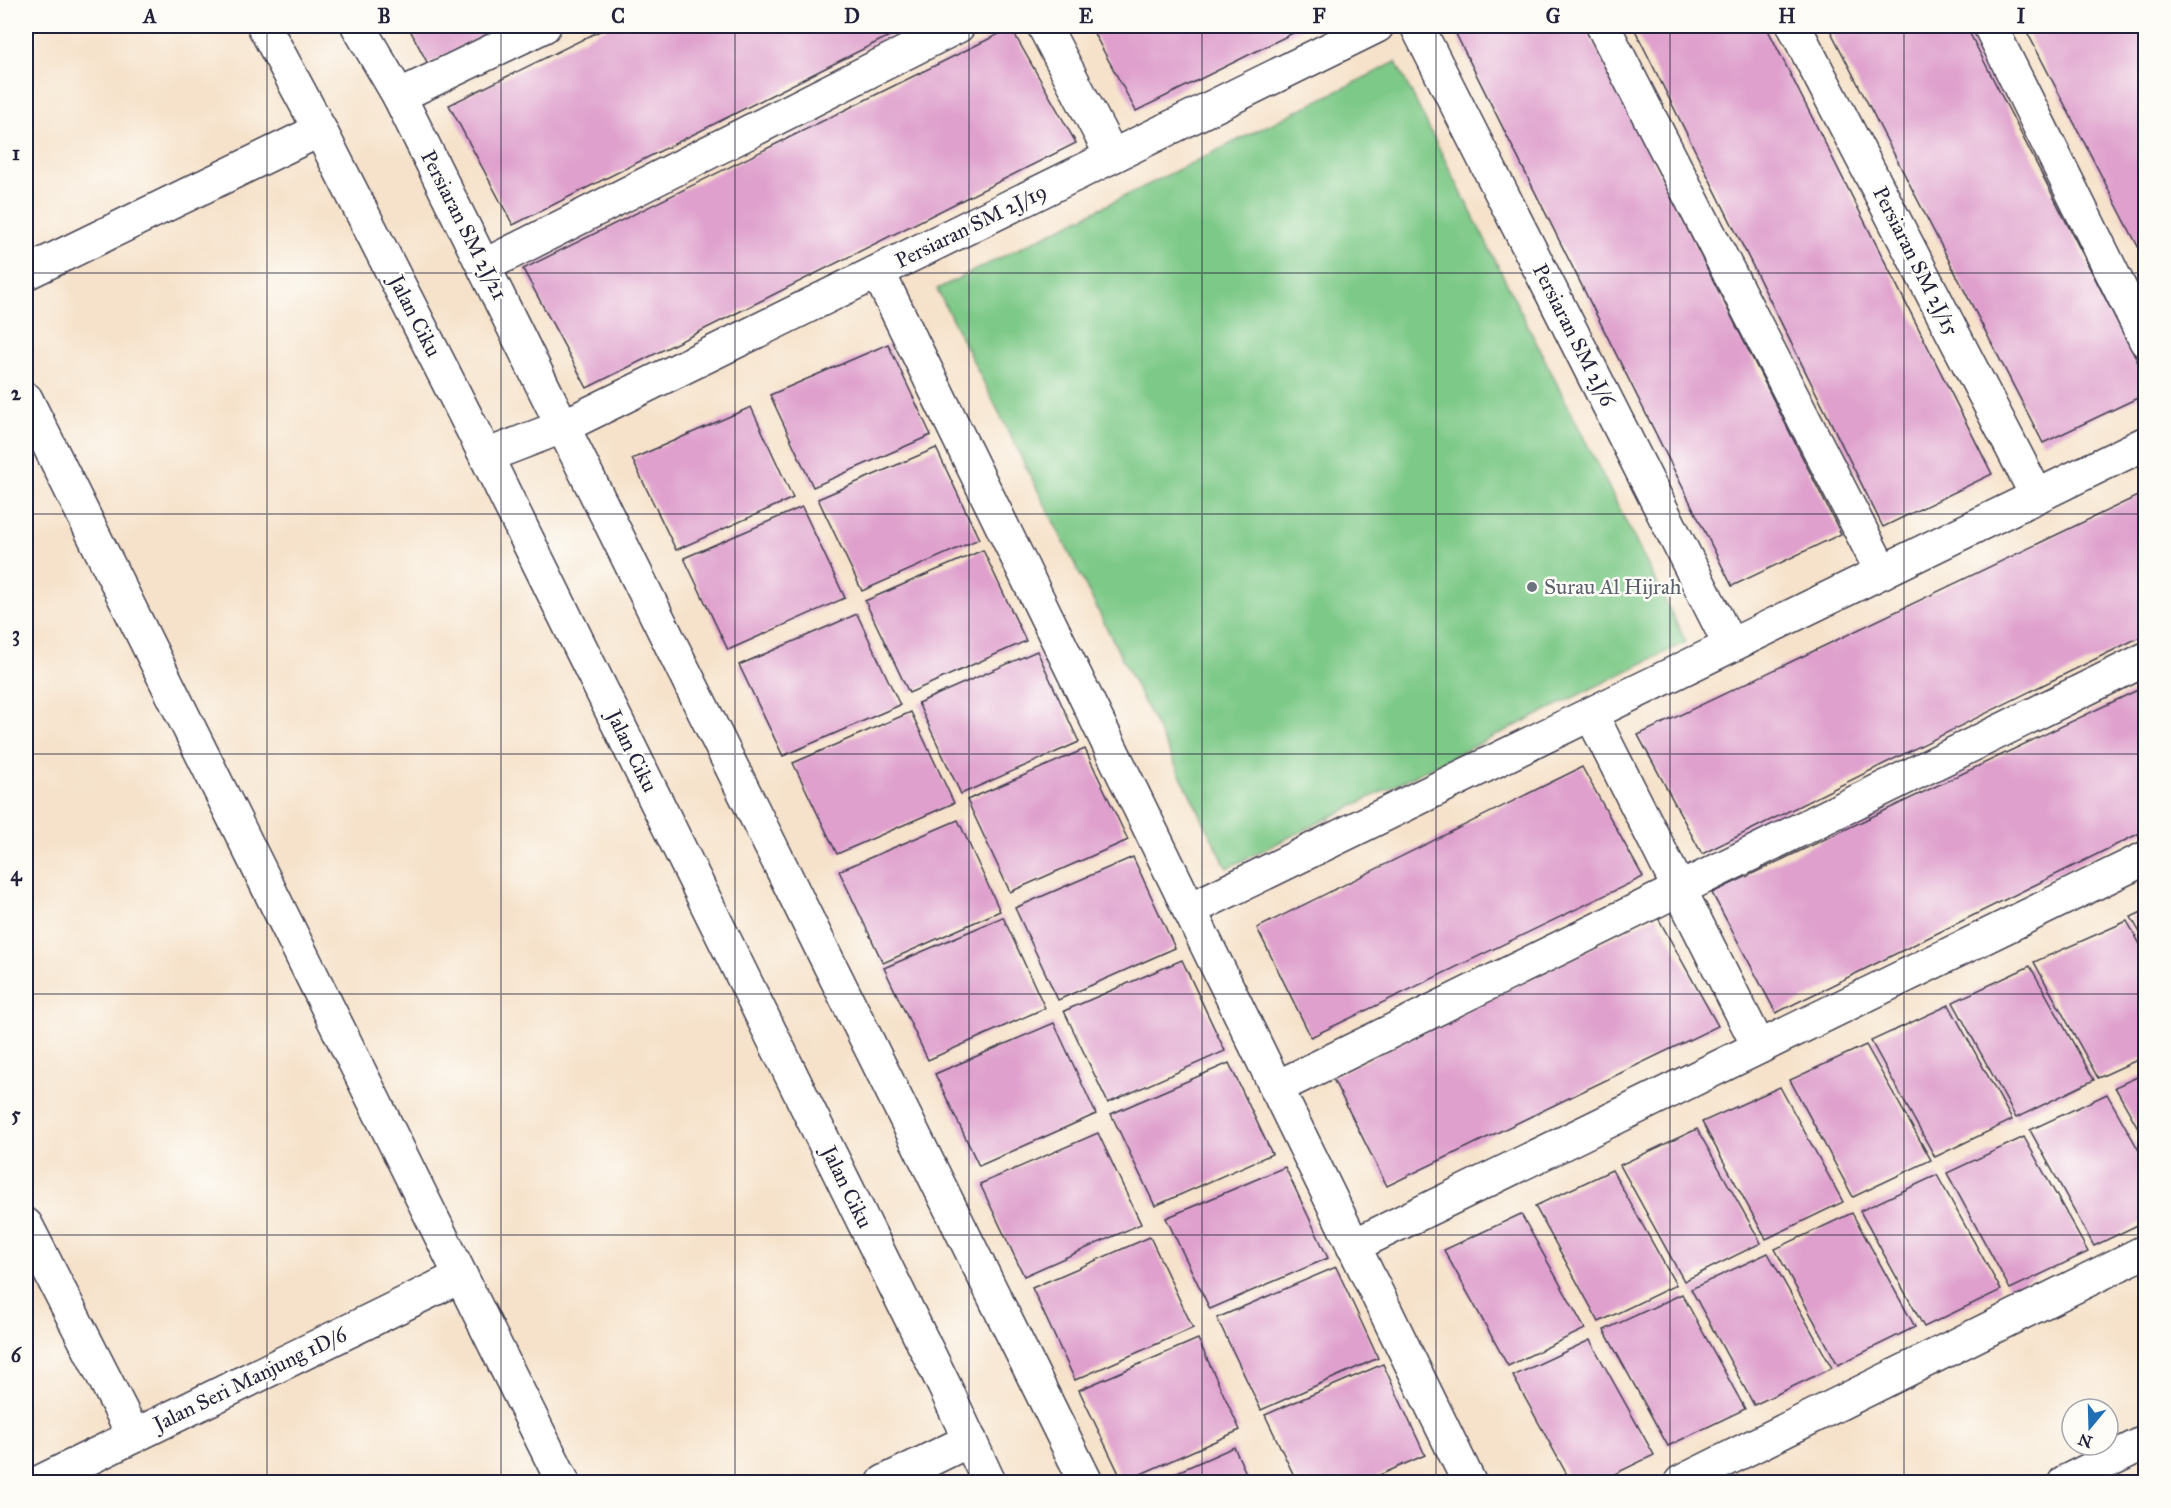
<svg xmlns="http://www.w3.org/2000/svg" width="2171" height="1508" viewBox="0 0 2171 1508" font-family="'IM FELL Great Primer',serif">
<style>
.green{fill:#7dc987;stroke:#507661;stroke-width:1.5}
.building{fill:#dfa0cd}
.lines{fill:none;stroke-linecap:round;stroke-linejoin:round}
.minor-casing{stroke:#423f50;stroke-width:36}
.minor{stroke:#fff;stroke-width:33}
.grid{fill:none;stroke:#22223b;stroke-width:1.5;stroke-opacity:0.55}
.worship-dot{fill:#6b7280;stroke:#fdfcf7;stroke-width:2}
.labels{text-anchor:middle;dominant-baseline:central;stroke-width:5;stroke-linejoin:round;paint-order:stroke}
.street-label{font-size:21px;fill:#22223b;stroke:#fdfcf7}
.worship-label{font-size:21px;fill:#5b616d;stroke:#fdfcf7;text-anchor:start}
.neatline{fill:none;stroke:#22223b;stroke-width:2}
.grid-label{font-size:20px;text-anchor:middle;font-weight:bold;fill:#22223b}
</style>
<rect width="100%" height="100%" fill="#fdfcf7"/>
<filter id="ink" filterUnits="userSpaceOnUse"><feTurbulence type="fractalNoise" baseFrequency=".0167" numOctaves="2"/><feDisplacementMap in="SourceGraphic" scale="12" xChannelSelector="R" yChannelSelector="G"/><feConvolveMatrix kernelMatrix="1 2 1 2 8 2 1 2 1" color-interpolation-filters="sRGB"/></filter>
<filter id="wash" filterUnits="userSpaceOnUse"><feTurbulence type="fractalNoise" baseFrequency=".008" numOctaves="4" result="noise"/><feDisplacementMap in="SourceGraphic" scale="24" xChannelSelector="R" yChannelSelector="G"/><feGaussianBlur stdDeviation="1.35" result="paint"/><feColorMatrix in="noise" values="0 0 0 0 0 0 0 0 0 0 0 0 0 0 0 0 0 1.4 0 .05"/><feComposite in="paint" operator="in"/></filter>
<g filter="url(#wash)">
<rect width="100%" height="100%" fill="#f6e2ca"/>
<!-- green -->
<path class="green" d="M1396,62L1686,642L1227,868L937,289Z"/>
<g id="blocks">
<!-- building -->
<g class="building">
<path d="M408,26H504L428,64Z"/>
<path d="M610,26H909L513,225L449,105Z"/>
<path d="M1090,26H1307L1136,111Z"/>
<path d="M1452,26H1585L1841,534L1732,586Z"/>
<path d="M1633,26H1766L1992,474L1883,527Z"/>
<path d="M1828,26H1966L2146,378V394L2043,443Z"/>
<path d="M2024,26H2146V262Z"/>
<path d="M1011,28L1076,143L587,388L523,269Z"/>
<path d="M888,344L931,435L813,487L770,395Z"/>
<path d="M751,407L793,498L676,550L632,459Z"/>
<path d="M936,448L979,539L862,591L818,499Z"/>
<path d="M2146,492V634L1702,854L1638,735Z"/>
<path d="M802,507L845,598L728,650L684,558Z"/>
<path d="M983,550L1026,641L909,693L865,601Z"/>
<path d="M857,614L900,705L783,756L739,665Z"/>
<path d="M1037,651L1079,742L961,794L918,703Z"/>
<path d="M2146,686V830L1776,1013L1712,893Z"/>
<path d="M911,712L954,803L837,854L793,763Z"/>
<path d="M1085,749L1128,840L1010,892L967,800Z"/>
<path d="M1582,767L1643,877L1311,1037L1257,928Z"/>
<path d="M958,820L1000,911L883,963L839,871Z"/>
<path d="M1133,857L1175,948L1058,1000L1015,908Z"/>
<path d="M2146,910V943L2131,917Z"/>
<path d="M1657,916L1718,1026L1387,1186L1332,1077Z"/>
<path d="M1003,917L1045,1008L928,1060L884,968Z"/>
<path d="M2127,921L2146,955V1056L2098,1078L2034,962Z"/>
<path d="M1182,960L1225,1051L1108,1103L1064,1011Z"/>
<path d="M2030,966L2094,1080L2016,1118L1953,1002Z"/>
<path d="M1949,1005L2012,1120L1935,1157L1871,1041Z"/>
<path d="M1054,1023L1096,1114L979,1166L935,1074Z"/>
<path d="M1866,1045L1931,1160L1853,1197L1790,1080Z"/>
<path d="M1229,1063L1272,1154L1155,1206L1111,1114Z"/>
<path d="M2146,1073V1142L2115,1087Z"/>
<path d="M1780,1087L1843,1202L1766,1239L1702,1122Z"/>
<path d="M2107,1094L2146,1163V1221L2094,1246L2030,1130Z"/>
<path d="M1697,1129L1761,1243L1684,1281L1620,1165Z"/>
<path d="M1098,1133L1141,1224L1024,1276L980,1184Z"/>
<path d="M2024,1137L2088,1252L2010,1289L1947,1173Z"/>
<path d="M1285,1167L1328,1258L1210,1309L1166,1218Z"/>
<path d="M1612,1170L1676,1285L1599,1322L1535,1206Z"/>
<path d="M1937,1175L2001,1290L1924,1327L1860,1211Z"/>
<path d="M1852,1213L1915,1327L1838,1365L1775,1249Z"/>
<path d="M1521,1214L1585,1329L1508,1366L1444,1250Z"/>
<path d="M1150,1237L1193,1328L1075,1380L1032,1288Z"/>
<path d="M1768,1253L1832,1368L1754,1405L1691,1289Z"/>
<path d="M1336,1267L1378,1358L1261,1410L1217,1318Z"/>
<path d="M1682,1294L1745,1409L1668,1446L1604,1330Z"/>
<path d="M1198,1339L1240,1430L1123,1482L1079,1390Z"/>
<path d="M1590,1340L1654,1455L1598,1482H1571L1513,1376Z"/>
<path d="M1383,1364L1425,1455L1364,1482H1297L1265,1415Z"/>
<path d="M1234,1447L1250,1482H1155Z"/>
</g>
</g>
</g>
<g filter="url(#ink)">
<use href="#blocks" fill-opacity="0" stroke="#423f50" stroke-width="1.5"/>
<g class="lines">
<defs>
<g id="minor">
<path d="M264,26L320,130L486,456L944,1385L989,1482"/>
<path d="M358,26L399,96L1086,1482"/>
<path d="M1044,26L1112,156"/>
<path d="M1417,26L1730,645"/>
<path d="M1603,26L1882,572"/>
<path d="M1794,26L2037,496"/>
<path d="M1990,26L2146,341"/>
<path d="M399,96L544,26"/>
<path d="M484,266L958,26"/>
<path d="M878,272L1469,1482"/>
<path d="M26,273L320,130"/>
<path d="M26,399L563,1482"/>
<path d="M486,456L564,426L1377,26"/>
<path d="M1591,714L1759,1047"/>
<path d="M1189,910L2146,443"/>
<path d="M1276,1088L2146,659"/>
<path d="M26,1225L134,1436"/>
<path d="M1353,1246L2146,858"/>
<path d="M40,1482L461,1276"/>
<path d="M884,1482L970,1440"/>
<path d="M1681,1482L2146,1251"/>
<path d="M2065,1482L2146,1442"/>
</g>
</defs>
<!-- minor casing -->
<use href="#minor" class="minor-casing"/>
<!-- minor -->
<use href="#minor" class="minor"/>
</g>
</g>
<!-- grid -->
<path class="grid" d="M267,26V1482M501,26V1482M735,26V1482M969,26V1482M1202,26V1482M1436,26V1482M1670,26V1482M1904,26V1482M26,273H2146M26,514H2146M26,754H2146M26,994H2146M26,1235H2146"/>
<!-- markers -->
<circle class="worship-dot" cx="1532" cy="587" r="6"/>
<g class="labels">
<!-- street labels -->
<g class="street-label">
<text transform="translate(464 225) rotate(63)">Persiaran SM 2J/21</text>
<text transform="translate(971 226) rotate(-26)">Persiaran SM 2J/19</text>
<text transform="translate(1916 261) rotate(63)">Persiaran SM 2J/15</text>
<text transform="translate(415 316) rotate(63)">Jalan Ciku</text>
<text transform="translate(1574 335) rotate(63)">Persiaran SM 2J/6</text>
<text transform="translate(632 751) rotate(64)">Jalan Ciku</text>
<text transform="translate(847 1187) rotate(64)">Jalan Ciku</text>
<text transform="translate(250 1379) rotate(-26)">Jalan Seri Manjung 1D/6</text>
</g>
<!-- worship labels -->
<g class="worship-label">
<text x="1544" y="587">Surau Al Hijrah</text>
</g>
</g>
<!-- margin -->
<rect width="2171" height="1508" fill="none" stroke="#fdfcf7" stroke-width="66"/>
<!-- north arrow -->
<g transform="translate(2090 1427) rotate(199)"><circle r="28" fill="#fdfcf7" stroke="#a5a5ac" stroke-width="1.5"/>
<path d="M0-4.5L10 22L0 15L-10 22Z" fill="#1f6fb2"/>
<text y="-9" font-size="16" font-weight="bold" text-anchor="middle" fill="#22223b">N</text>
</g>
<rect x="33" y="33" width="2105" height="1442" class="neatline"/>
<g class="grid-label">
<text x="150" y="23">A</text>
<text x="384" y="23">B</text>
<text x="618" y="23">C</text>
<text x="852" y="23">D</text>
<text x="1086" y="23">E</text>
<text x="1319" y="23">F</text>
<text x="1553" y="23">G</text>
<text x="1787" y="23">H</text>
<text x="2021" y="23">I</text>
<text x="16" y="160">1</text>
<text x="16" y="400">2</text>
<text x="16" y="641">3</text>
<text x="16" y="881">4</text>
<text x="16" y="1121">5</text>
<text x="16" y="1362">6</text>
</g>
</svg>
